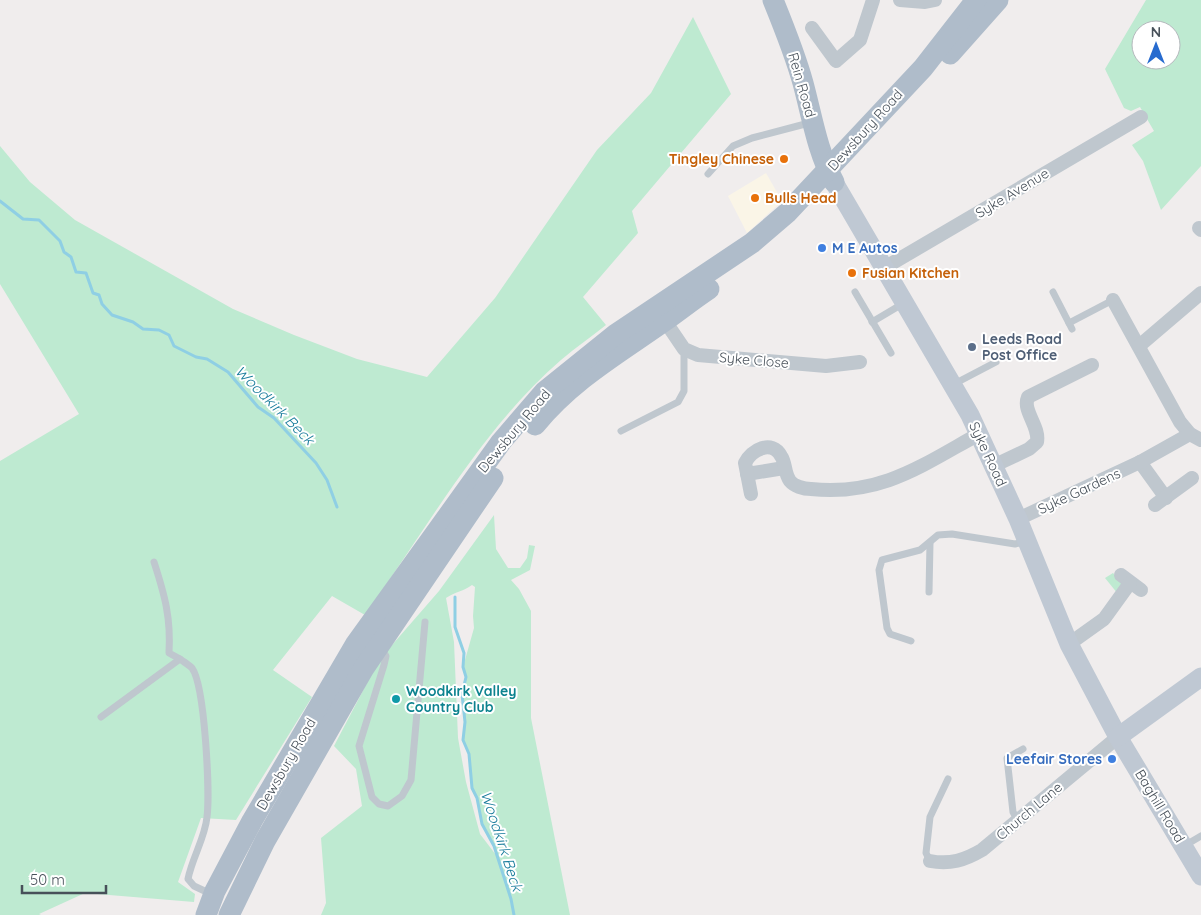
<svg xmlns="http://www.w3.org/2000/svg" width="1201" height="915" viewBox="0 0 1201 915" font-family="Quicksand,sans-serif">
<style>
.commercial{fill:#faf5e7}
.green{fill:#beead1;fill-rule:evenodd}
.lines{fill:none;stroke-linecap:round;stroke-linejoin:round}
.stream{stroke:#8fcfe4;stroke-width:3}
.lane{stroke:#bfc7ce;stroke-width:7}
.street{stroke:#bfc7ce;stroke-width:14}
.secondary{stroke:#bfc8d3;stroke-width:19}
.primary{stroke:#afbcca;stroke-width:21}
.food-dot{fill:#e8710a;stroke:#fff;stroke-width:2}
.shop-dot{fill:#3f7fe0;stroke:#fff;stroke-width:2}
.service-dot{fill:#5c6f8a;stroke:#fff;stroke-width:2}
.culture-dot{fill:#0f9aa8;stroke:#fff;stroke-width:2}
.labels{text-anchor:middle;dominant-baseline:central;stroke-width:4;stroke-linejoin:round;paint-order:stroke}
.street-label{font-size:14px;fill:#475059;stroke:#fff}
.food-label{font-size:14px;font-weight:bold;fill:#c56008;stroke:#fff;text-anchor:start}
.shop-label{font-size:14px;font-weight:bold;fill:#366cbe;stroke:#fff;text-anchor:start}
.service-label{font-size:14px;font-weight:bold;fill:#4e5e75;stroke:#fff;text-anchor:start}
.culture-label{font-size:14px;font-weight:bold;fill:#0d838f;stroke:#fff;text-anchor:start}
.water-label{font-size:15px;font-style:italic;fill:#177b9b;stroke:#fff}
</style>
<rect width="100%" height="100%" fill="#f0eded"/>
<!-- commercial -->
<path class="commercial" d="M766,173L782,201L747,233L728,196Z"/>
<!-- green -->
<g class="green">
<path d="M1146,0H1201V166L1161,210L1143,161L1132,145L1154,131L1140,107L1131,111L1124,108L1105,69ZM1141,30H1171V60H1141Z"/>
<path d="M693,17L731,94L632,211L638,233L583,297L606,325C591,337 576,347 561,360C482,428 426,530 365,615L332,596L273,670L312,697L236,820L201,818L178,882L195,894L194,902L85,893L39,914L41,915H0V461L79,414L0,284V146L30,182L75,220L233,309L294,335L357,359L427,377L495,298L597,150L651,93Z"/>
<path d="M494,515L496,549L508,568H520L527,558L529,545L535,546L530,570L511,580L519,589L531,611V718L570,915H321L326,903L321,838L362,806L356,769L334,746L379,660L439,591ZM472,585L475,587L473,616L474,628L463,667L466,682L462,694L465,722L463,740L469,754L472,788L477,798L482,824L494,846L496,855L480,834L466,782L458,738L454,642L446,598C455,592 464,591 472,585Z"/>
<path d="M1113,573L1123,584L1118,594L1105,578Z"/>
</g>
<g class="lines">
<!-- stream -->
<g class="stream">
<path d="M0,201L23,219L39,220L60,241L64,252L71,257L76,272L86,273L93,293L99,295L102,304L112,315L133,322L143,329L159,330L169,335L174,346L196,357L207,359L228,372L258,407L274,418L316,463L327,480L337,507"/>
<path d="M455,597V627L464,653L463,667L466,677L462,694L465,722L463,740L469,754L472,788L477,798L482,824L494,846L511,899L514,915"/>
</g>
<!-- lane -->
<g class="lane">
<path d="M708,174L733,146L752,138L809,123"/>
<path d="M855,292L891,353"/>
<path d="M1053,292L1072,329"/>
<path d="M872,322L904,303"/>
<path d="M1069,323L1113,300"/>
<path d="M954,384L996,362"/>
<path d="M621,431L678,402L684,391V349"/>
<path d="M154,562C165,596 171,618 169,653L180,659"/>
<path d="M929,592L930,543"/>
<path d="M911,641L890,634L887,628L879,570L882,560L920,550L938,535L952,534L1015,544L1025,542"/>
<path d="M381,648L386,656L384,665L359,746L372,797L379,804L388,806L402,796L411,780L425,622"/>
<path d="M101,717L180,659C184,662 189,665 192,668C205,686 210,793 207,817C205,838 192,858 188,879L194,886L211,894"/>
<path d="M1018,821L1013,812L1007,758L1023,749"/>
<path d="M1184,846L1201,836"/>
<path d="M930,861L926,853L930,817L948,779"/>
</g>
<!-- street -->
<g class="street">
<path d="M900,0L925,2L935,0"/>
<path d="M812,28L836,61L860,40L873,0"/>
<path d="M1199,228L1201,230"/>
<path d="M884,268L1141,117"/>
<path d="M1113,300L1180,422L1190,434L1201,440"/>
<path d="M665,321L684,349L698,355L826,366L860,362"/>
<path d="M1139,346L1201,293"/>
<path d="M1140,462L1166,498"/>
<path d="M993,466L1029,449L1037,442C1040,426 1022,411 1028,397L1092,365"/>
<path d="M747,474L784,468"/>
<path d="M751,494L745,463C751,450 772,439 781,456C786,463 784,473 790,481C794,486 803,489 811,489C881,496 921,466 979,434"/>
<path d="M1155,505L1192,478"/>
<path d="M1018,519L1140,462L1190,434"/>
<path d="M1121,575L1141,590"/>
<path d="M1069,644L1104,619L1130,583"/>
<path d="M930,861C950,865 965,860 982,850L1118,737"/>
</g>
<!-- secondary -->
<g class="secondary">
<path d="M835,184L970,415L1018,519L1069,644L1118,737L1201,876"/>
<path d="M1118,737L1201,677"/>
</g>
<!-- primary -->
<g class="primary">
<path d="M773,0C784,27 795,54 803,83C812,116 817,151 834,182"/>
<path d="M950,54L998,0"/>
<path d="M535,425C573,379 618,354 666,320C680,310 694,299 709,289"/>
<path d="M206,915L215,891L252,821L355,645L501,442L544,392L616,334L752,243L787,213L923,68L976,0"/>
<path d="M229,915L265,841L364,668L493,478"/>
</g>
</g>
<!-- markers -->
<g class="food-dot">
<circle cx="784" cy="159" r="5"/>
<circle cx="755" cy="198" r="5"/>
<circle cx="852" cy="273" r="5"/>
</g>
<g class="shop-dot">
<circle cx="822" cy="248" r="5"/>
<circle cx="1112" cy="759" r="5"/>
</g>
<circle class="service-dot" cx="972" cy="347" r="5"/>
<circle class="culture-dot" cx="396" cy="699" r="5"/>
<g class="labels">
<!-- street labels -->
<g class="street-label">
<text transform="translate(802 85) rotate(74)">Rein Road</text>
<text transform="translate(865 130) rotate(-48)">Dewsbury Road</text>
<text transform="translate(1012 193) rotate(-31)">Syke Avenue</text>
<text transform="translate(754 360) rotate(5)">Syke Close</text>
<text transform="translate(514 431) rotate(-50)">Dewsbury Road</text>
<text transform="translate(988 454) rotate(65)">Syke Road</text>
<text transform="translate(1079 491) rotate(-25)">Syke Gardens</text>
<text transform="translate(286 764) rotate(-60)">Dewsbury Road</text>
<text transform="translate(1160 806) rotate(59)">Baghill Road</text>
<text transform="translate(1029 811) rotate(-40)">Church Lane</text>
</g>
<!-- food labels -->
<g class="food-label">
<text x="774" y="159" text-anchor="end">Tingley Chinese</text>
<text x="765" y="198">Bulls Head</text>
<text x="862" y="273">Fusian Kitchen</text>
</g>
<!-- shop labels -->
<g class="shop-label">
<text x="832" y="248">M E Autos</text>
<text x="1102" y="759" text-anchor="end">Leefair Stores</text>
</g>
<!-- service labels -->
<g class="service-label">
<text x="982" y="339">Leeds Road<tspan x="982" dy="16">Post Office</tspan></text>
</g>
<!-- culture labels -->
<g class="culture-label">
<text x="406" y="691">Woodkirk Valley<tspan x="406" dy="16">Country Club</tspan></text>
</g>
<!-- water labels -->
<g class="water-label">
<text transform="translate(275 405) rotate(45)">Woodkirk Beck</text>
<text transform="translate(502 841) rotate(72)">Woodkirk Beck</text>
</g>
</g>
<!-- north arrow -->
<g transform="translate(1156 45)"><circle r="24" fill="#ffffff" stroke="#b5b9bd"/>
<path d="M0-4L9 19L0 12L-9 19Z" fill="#276bcf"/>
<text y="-8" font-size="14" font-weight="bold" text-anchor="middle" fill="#475059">N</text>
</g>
<!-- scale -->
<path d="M22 885v8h84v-8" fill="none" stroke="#475059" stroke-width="2.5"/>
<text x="30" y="885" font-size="15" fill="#475059" stroke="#ffffff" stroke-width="4" paint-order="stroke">50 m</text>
</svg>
